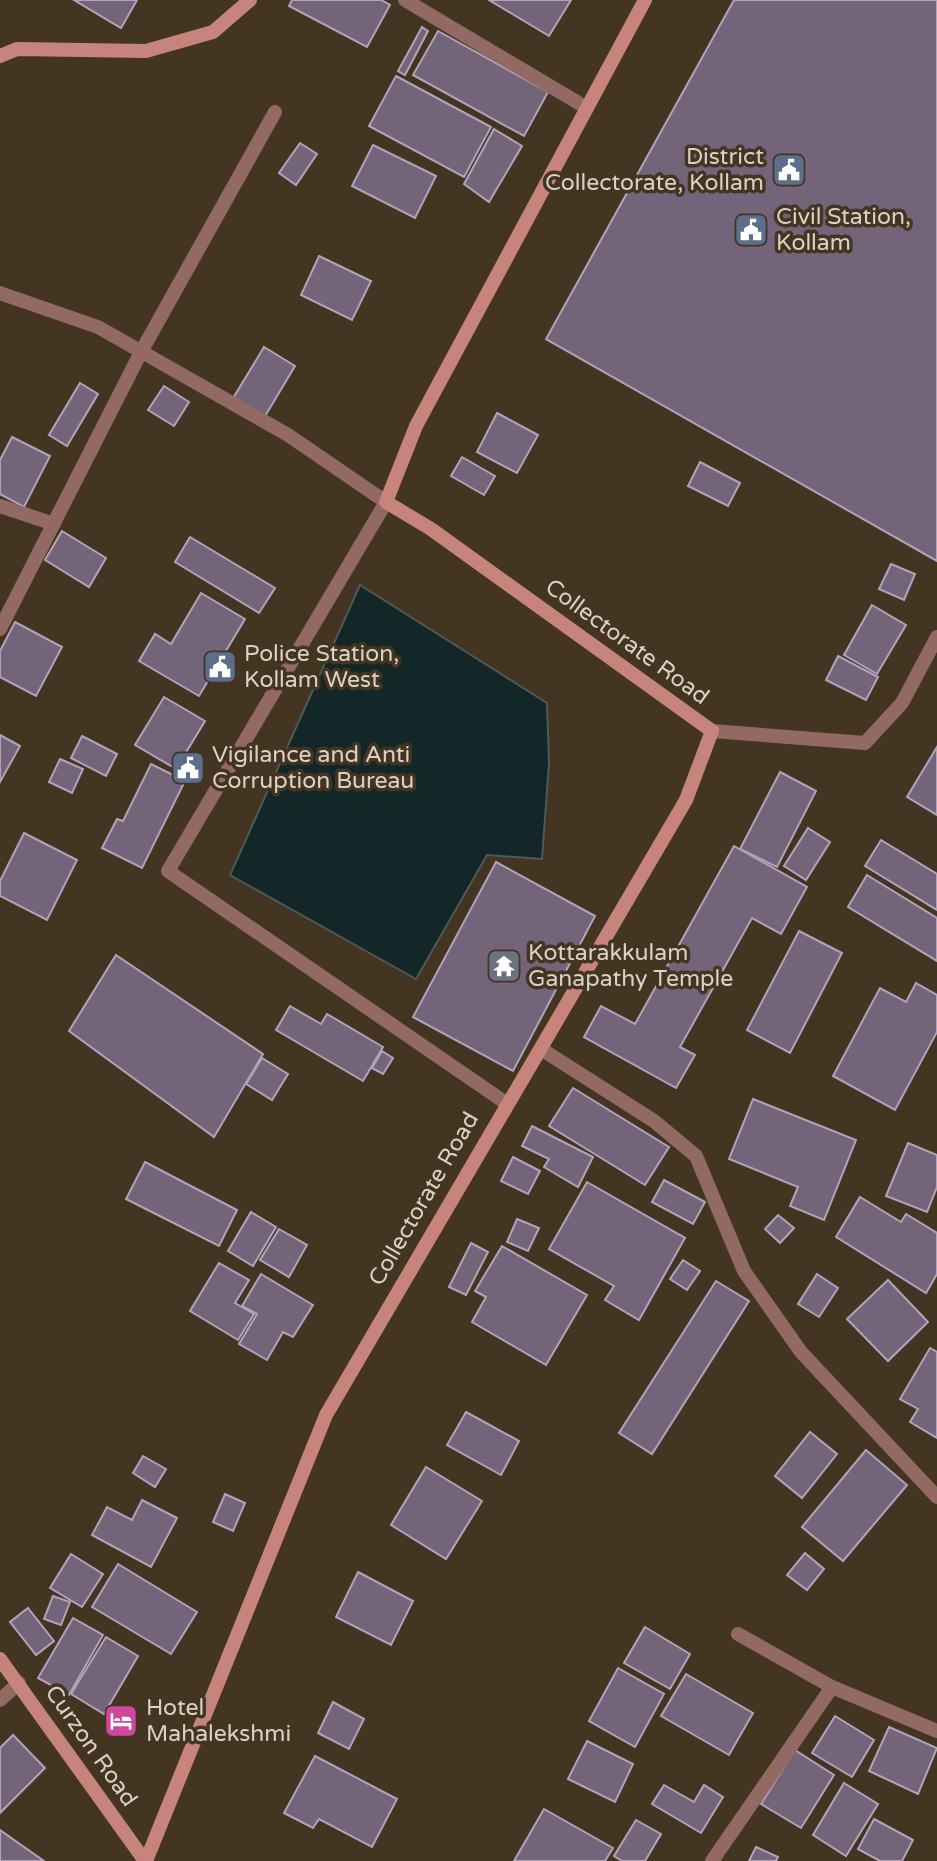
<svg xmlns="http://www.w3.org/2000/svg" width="937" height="1861" viewBox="0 0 937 1861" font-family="'Varela Round',sans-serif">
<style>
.water{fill:#132628;stroke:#4f5a57;stroke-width:2}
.building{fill:#73647a;stroke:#b3a3ba;stroke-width:2}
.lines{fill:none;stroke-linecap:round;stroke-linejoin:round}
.street{stroke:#936964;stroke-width:14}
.secondary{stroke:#c6847c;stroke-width:14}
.labels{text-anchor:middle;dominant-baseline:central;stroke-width:7;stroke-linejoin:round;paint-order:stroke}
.poi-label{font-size:23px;fill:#dad2c6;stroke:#433521;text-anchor:start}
.street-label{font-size:23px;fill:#dad2c6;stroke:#433521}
</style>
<rect width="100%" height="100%" fill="#433521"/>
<!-- water -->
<path class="water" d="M360,585L547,703L549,763L542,859L487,855L416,979L230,875Z"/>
<!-- building -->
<g class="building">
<path d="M74,0H137L121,28Z"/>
<path d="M292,0H381L390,5L367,47L289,6Z"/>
<path d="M489,0H571L549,36Z"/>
<path d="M734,0H937V561L546,339Z"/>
<path d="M422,27L428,31L405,75L398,71Z"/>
<path d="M438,31L548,92L524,136L413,75Z"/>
<path d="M396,76L491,127L464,177L369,126Z"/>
<path d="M494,129L522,146L489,202L464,184Z"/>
<path d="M300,143L317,154L296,185L279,173Z"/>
<path d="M373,145L436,176L415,218L352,186Z"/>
<path d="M319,256L371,281L352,320L301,295Z"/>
<path d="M264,347L295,366L264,418L232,400Z"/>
<path d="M80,383L98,394L67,446L49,435Z"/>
<path d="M164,386L189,402L174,426L148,410Z"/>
<path d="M497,413L538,435L517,473L477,452Z"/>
<path d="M12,437L50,456L24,507L0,494V460Z"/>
<path d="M462,457L495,476L484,495L451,476Z"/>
<path d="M700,462L740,483L728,506L688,486Z"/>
<path d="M62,531L106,558L89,587L45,560Z"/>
<path d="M190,537L275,588L259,613L175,562Z"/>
<path d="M891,564L915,574L904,600L879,589Z"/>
<path d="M201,593L245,619L199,696L139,661L155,634L171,644Z"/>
<path d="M872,605L906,625L877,674L844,655Z"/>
<path d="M15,622L62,647L36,696L0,677V651Z"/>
<path d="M838,656L878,677L866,700L826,680Z"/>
<path d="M164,697L205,721L176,769L135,745Z"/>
<path d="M0,735L20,746L0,782Z"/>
<path d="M82,736L117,754L106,776L71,758Z"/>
<path d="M937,747V815L907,797Z"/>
<path d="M60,759L83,769L72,793L49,782Z"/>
<path d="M151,764L185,781L142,868L102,848L117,819L123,821Z"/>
<path d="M780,772L816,791L777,867L740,849Z"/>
<path d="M808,828L830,842L806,880L784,866Z"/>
<path d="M24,833L77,860L47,920L0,896V881Z"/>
<path d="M881,840L937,874V910L865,866Z"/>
<path d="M734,846L807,887L781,934L752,918L680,1047L695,1055L676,1088L584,1037L601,1006L635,1024Z"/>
<path d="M496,862L595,916L513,1071L413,1017Z"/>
<path d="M867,875L937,918V961L848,907Z"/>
<path d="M799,931L842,953L790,1053L747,1030Z"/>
<path d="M116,955L263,1054L214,1137L69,1031Z"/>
<path d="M916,983L937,995V1032L895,1110L833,1076L880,988L906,1002Z"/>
<path d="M290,1006L321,1024L327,1014L383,1047L363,1081L276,1030Z"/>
<path d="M382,1051L393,1058L383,1074L372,1068Z"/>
<path d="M262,1058L288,1074L272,1100L246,1084Z"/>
<path d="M573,1088L669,1147L645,1185L549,1126Z"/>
<path d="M753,1099L856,1140L824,1220L790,1206L798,1187L729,1159Z"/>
<path d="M532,1126L593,1157L578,1187L544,1167L549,1159L522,1146Z"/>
<path d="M908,1143L937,1155V1187L927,1212L886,1196Z"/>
<path d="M513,1157L540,1171L528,1194L501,1181Z"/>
<path d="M145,1162L237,1210L219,1246L126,1199Z"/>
<path d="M664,1180L705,1202L693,1224L652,1202Z"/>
<path d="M587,1182L685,1238L639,1320L605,1300L614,1286L549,1249Z"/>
<path d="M860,1197L901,1222L906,1214L937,1233V1274L926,1293L836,1237Z"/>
<path d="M251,1212L276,1227L253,1266L228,1251Z"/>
<path d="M778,1215L794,1228L780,1243L765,1229Z"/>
<path d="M517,1219L539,1228L528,1251L507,1242Z"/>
<path d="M279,1229L307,1245L289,1277L260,1260Z"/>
<path d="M471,1243L488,1252L466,1295L449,1287Z"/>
<path d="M502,1246L587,1295L546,1365L472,1322L486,1297L475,1291Z"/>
<path d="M683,1260L700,1271L687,1290L670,1279Z"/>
<path d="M219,1263L249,1280L235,1303L254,1314L238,1340L190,1311Z"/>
<path d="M261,1274L313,1305L293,1337L283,1332L267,1360L239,1344L257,1314L242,1306Z"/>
<path d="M817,1274L838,1288L819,1317L798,1304Z"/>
<path d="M888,1280L928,1322L888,1361L847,1319Z"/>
<path d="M716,1281L749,1301L652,1454L619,1433Z"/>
<path d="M930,1348L937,1352V1438L910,1422L918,1409L900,1399Z"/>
<path d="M466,1412L519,1441L501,1475L447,1445Z"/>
<path d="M810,1432L837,1454L802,1498L775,1476Z"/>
<path d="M866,1450L907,1485L843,1561L802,1527Z"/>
<path d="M143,1456L166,1469L155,1487L133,1473Z"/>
<path d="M426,1467L482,1501L446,1559L391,1525Z"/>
<path d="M225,1494L245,1503L233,1531L213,1522Z"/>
<path d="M142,1500L177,1518L151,1567L92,1535L107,1507L132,1520Z"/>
<path d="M805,1553L824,1569L807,1590L787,1575Z"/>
<path d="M71,1554L103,1574L82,1607L50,1588Z"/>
<path d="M118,1564L197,1612L171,1654L92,1607Z"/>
<path d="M358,1572L413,1601L391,1645L336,1617Z"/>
<path d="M53,1596L70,1602L61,1625L44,1619Z"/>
<path d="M28,1608L54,1641L36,1655L10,1622Z"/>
<path d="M73,1618L103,1635L69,1695L38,1678Z"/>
<path d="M645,1627L690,1654L670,1689L624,1663Z"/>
<path d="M106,1637L138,1656L104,1714L71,1694Z"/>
<path d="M618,1668L664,1694L635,1747L589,1721Z"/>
<path d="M686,1674L753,1713L729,1755L661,1716Z"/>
<path d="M333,1702L364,1719L349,1749L318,1733Z"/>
<path d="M835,1716L874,1740L852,1777L812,1753Z"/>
<path d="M889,1727L937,1748L918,1794L869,1771Z"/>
<path d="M13,1735L45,1768L0,1813V1748Z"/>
<path d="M587,1741L633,1764L615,1802L568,1779Z"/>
<path d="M795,1750L834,1775L801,1828L761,1804Z"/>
<path d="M315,1756L397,1799L372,1847L319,1819L313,1828L284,1813Z"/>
<path d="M844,1783L878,1804L846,1856L813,1835Z"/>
<path d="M664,1785L694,1802L704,1785L723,1797L701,1833L652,1804Z"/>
<path d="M544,1809L613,1848L605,1861H514Z"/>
<path d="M874,1819L913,1840L902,1861H880L858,1849Z"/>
<path d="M636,1820L661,1834L645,1861H622L614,1856Z"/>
<path d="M0,1830L44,1861H0Z"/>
<path d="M756,1847L778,1857L776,1861H749Z"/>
</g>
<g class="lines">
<!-- street -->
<g class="street">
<path d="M405,0L587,108"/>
<path d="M0,293L98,327L288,435L386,502L168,871L506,1103"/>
<path d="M0,506L54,524"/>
<path d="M0,629L141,352L275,112"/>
<path d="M712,731L865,743L902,703L937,637"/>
<path d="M541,1049L654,1121L696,1156L744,1271L801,1352L937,1497"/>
<path d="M738,1634L832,1687L937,1731"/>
<path d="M0,1700L19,1683"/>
<path d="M712,1861L832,1687"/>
</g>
<!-- secondary -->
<g class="secondary">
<path d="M0,56L17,49L146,51L213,32L250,0"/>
<path d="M0,1659L145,1861"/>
<path d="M146,1861L326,1415L686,800L712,731L431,529L386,502L416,426L645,0"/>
</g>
</g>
<!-- icons -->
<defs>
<symbol id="civic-square" viewBox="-11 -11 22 22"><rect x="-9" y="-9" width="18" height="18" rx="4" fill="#5c6f8a" stroke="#433521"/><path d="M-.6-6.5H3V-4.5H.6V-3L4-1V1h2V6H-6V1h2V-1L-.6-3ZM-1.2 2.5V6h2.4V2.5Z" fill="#fff"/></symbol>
<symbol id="temple-square" viewBox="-11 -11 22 22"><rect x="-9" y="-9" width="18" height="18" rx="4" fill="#6b7280" stroke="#433521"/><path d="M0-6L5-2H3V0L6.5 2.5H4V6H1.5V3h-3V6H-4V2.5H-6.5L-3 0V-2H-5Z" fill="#fff"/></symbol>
<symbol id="hotel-square" viewBox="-11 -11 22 22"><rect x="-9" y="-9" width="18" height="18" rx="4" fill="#d1479c" stroke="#433521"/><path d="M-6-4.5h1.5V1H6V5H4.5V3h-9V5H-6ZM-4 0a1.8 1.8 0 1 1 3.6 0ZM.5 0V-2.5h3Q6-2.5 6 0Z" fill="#fff"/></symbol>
</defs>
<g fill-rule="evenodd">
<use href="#civic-square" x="770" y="151" width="38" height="38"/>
<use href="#civic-square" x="732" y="211" width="38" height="38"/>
<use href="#civic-square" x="201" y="648" width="38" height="38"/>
<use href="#civic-square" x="169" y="749" width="38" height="38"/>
<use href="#temple-square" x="485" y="947" width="38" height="38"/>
<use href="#hotel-square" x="102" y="1702" width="38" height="38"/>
</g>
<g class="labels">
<!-- poi labels -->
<g class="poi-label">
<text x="764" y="157" text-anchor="end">District<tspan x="764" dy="26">Collectorate, Kollam</tspan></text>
<text x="776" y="217">Civil Station,<tspan x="776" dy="26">Kollam</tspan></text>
<text x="244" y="654">Police Station,<tspan x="244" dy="26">Kollam West</tspan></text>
<text x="212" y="755">Vigilance and Anti<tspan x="212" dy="26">Corruption Bureau</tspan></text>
<text x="528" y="953">Kottarakkulam<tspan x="528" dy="26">Ganapathy Temple</tspan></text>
<text x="146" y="1708">Hotel<tspan x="146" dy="26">Mahalekshmi</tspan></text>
</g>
<!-- street labels -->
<g class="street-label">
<text transform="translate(627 642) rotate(36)">Collectorate Road</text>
<text transform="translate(424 1199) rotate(-60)">Collectorate Road</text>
<text transform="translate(91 1746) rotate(55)">Curzon Road</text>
</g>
</g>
</svg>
